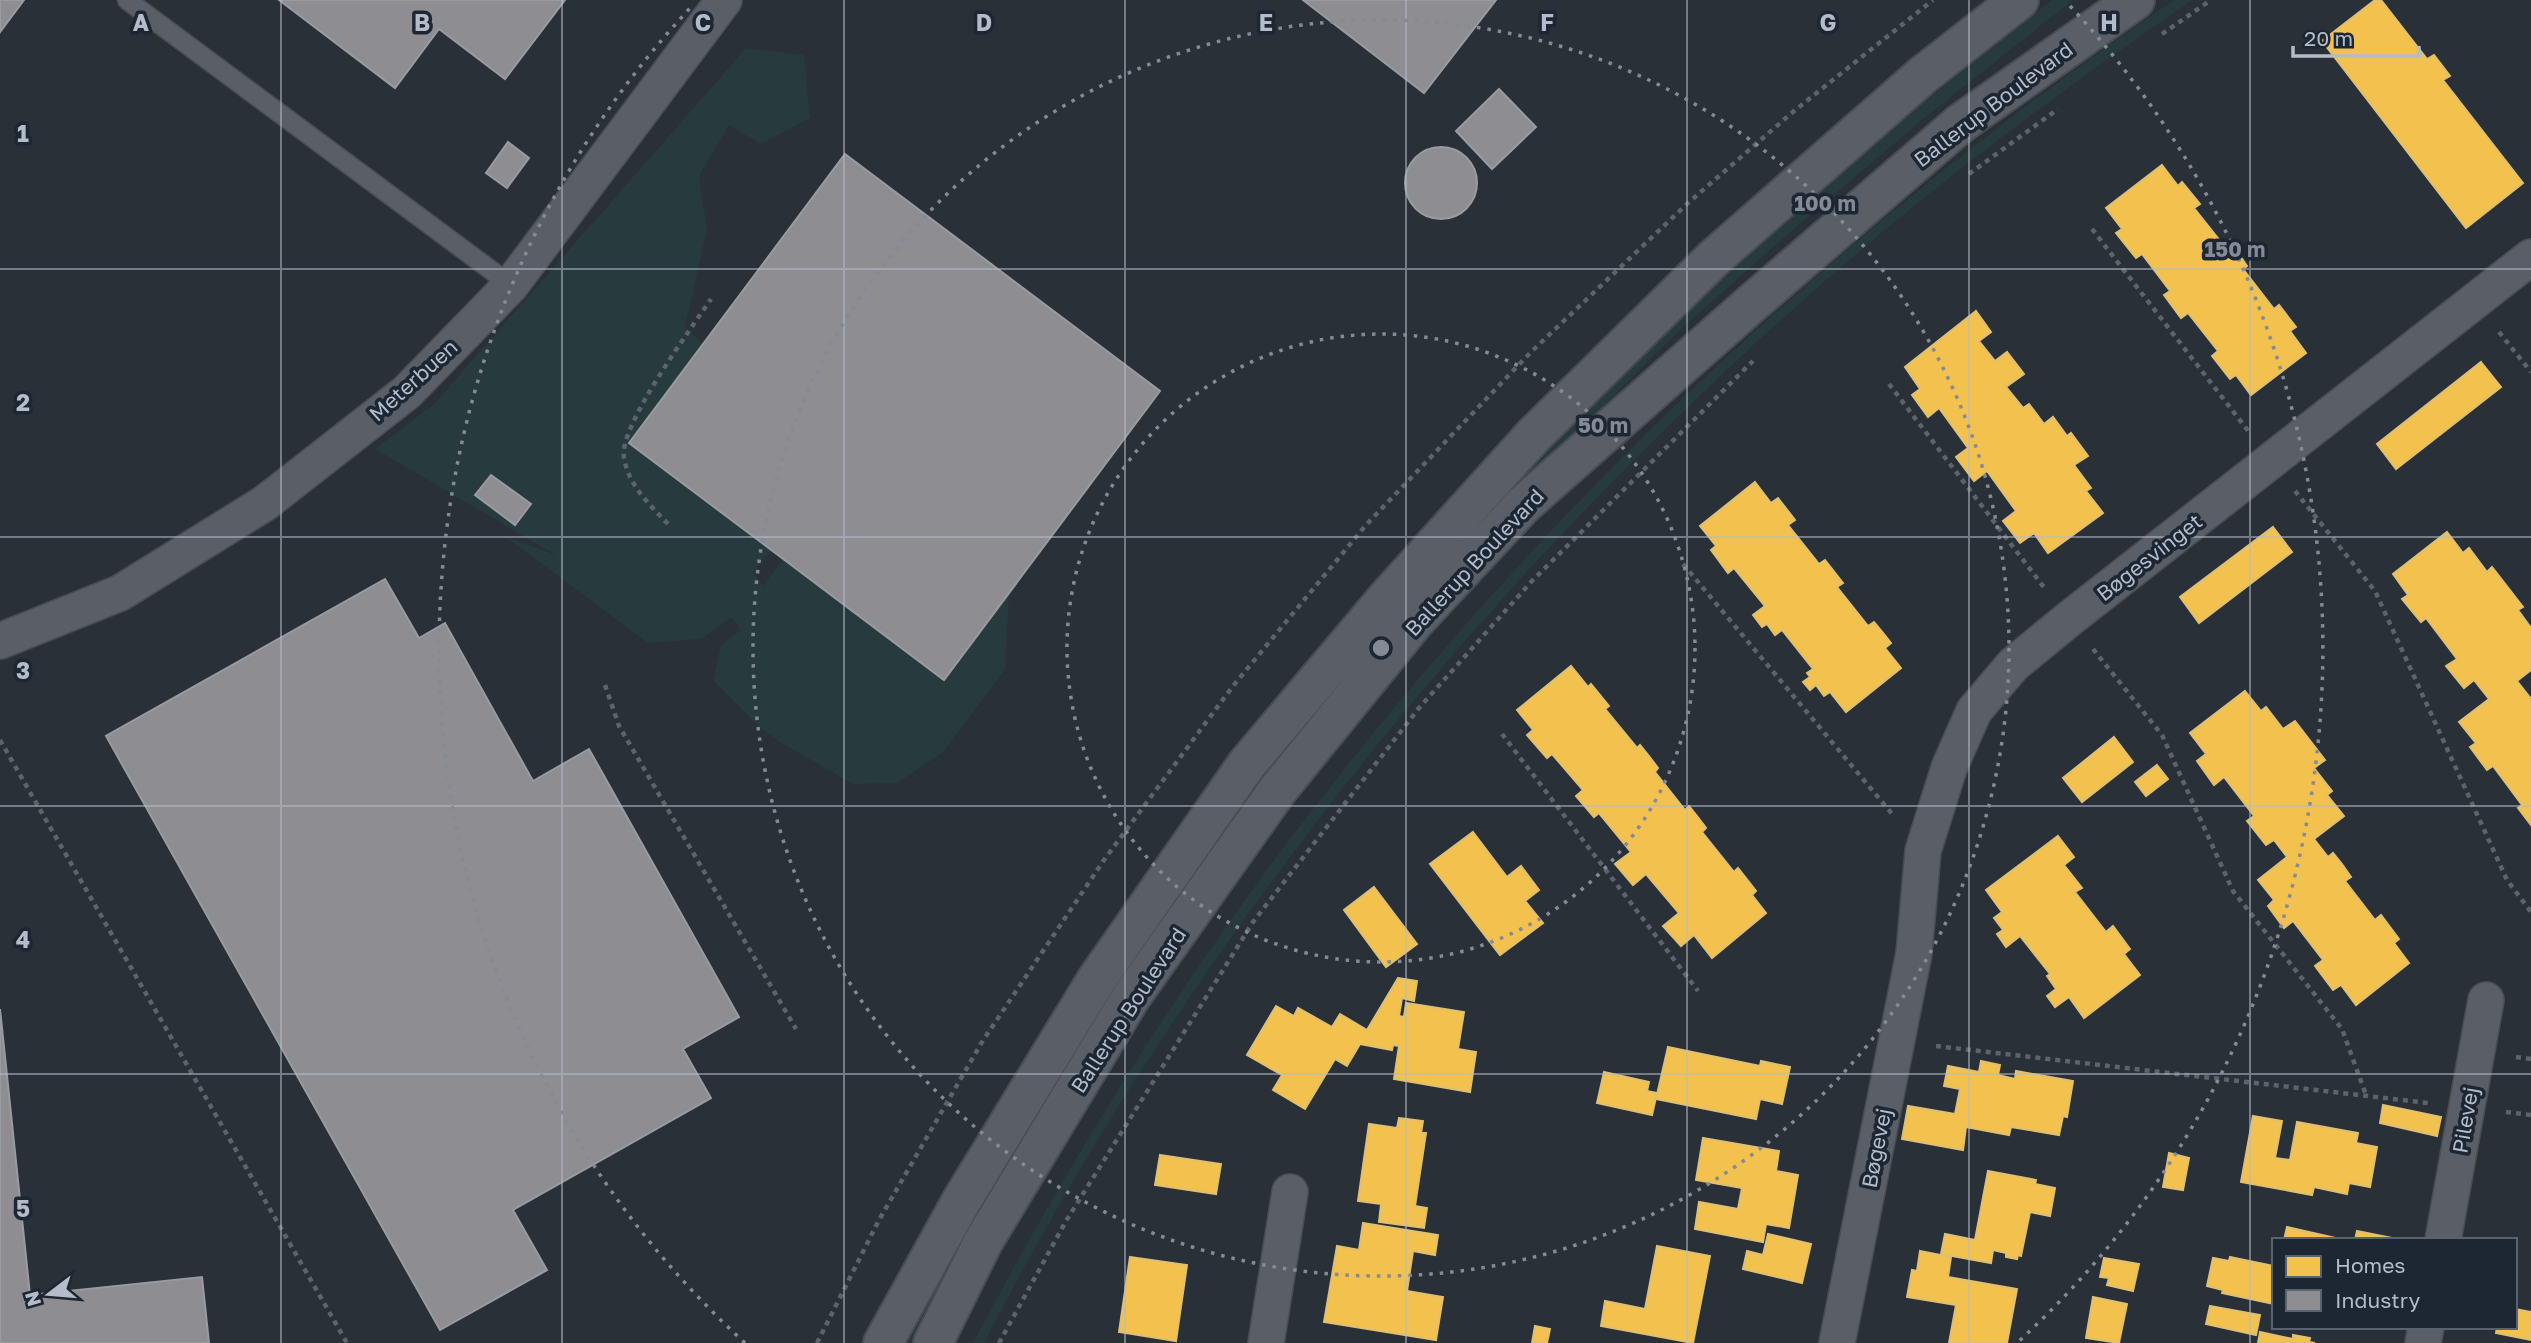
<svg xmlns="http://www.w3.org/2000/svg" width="2531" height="1343" viewBox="0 0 2531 1343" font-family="'Golos Text',sans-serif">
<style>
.green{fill:#273a3e}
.homes{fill:#f2c14e;stroke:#dfc073;stroke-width:2}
.industry{fill:#8d8d92;stroke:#999ba2;stroke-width:2}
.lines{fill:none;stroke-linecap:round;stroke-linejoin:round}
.service-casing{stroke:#484c53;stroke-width:21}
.minor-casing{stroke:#484c53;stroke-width:38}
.tertiary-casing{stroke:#484c53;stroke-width:42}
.path{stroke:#5d636a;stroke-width:4.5;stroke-dasharray:5 5;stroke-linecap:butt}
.service{stroke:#5a5e66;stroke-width:18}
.minor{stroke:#5a5e66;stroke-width:35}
.tertiary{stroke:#5a5e66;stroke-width:38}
.grid{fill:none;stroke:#b4bcc9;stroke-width:2;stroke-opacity:0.55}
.ring{fill:none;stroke:#848b96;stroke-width:3.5;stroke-dasharray:3.5 7}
.labels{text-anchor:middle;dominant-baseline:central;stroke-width:7;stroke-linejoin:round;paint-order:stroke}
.street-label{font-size:21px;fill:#b4bcc9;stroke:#1d2633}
.grid-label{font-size:23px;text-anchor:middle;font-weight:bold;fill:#b4bcc9;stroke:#1d2633;stroke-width:7;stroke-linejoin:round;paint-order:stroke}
.centre{fill:#848b96;stroke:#1d2633;stroke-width:3.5}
.ring-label{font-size:21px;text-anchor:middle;font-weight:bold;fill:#848b96;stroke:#1d2633;stroke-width:7;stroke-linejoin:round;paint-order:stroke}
</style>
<rect width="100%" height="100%" fill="#2a3038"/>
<!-- green -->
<g class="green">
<path d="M2052,0H2073L1923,119L1787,235L1681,329L1545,464L1399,624L916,1343H898L997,1162L1246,790L1513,475L1764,234L1901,120Z"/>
<path d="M2174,0H2192C2089,72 1987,145 1891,225C1527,527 1200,922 984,1343H973C1063,1173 1163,1009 1278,855C1527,522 1832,234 2174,0Z"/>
<path d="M746,48L804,55L810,118L761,144L729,125L699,176L707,229L685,327L703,344L629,444L771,551L753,573L763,586L783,559L943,680L1009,594L1005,669L943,752L897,783L853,784L780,742L760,727L713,680L721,645L741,630L732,617L701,639L648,643L506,537L556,555L375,449L434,404Z"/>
</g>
<!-- homes -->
<g class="homes">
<path d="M2375,0H2381L2427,59L2434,55L2450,76L2443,80L2523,183L2466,228L2322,41Z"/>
<path d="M2162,165L2178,186L2182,182L2200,204L2194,208L2225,247L2231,243L2247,266L2243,269L2274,309L2279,305L2289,318L2296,327L2290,331L2306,353L2251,395L2236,375L2230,379L2212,356L2218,351L2188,313L2181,318L2164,295L2170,291L2142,254L2136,258L2116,233L2122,229L2106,208Z"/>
<path d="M1976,311L1991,332L1979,341L1995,361L2007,352L2024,374L2006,387L2023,408L2029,404L2044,424L2053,417L2067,436L2071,433L2088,456L2074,465L2091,488L2086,491L2103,513L2048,553L2034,533L2020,543L2003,521L2016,511L1987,471L1974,481L1956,457L1968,448L1939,408L1928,417L1912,395L1920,389L1905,367Z"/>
<path d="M2481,362L2501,387L2396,469L2377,444Z"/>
<path d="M1755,482L1771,503L1778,498L1795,520L1788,525L1819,564L1825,560L1843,583L1837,587L1868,626L1874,622L1883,633L1891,643L1885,648L1901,668L1846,712L1830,692L1824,696L1816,685L1810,690L1803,682L1810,677L1807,673L1813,669L1782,630L1775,635L1767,624L1762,627L1753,615L1765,606L1734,568L1728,573L1711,550L1716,546L1700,526Z"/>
<path d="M2273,527L2292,552L2199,623L2180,597Z"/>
<path d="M2447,532L2463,553L2469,548L2487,572L2492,567L2523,607L2518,610L2531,628V670L2517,681L2531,699V825L2518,808L2522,805L2493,766L2487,770L2470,747L2476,743L2459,722L2489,699L2474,680L2464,688L2446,666L2457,659L2426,618L2421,622L2402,599L2408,595L2393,574Z"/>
<path d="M1571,666L1588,687L1591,684L1609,706L1605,709L1637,748L1640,745L1649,756L1658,768L1655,772L1685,810L1689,806L1697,816L1706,828L1702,832L1734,872L1738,868L1756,891L1752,895L1766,913L1712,958L1694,935L1681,946L1663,926L1679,913L1646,874L1633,885L1615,864L1631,852L1599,813L1594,817L1576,796L1583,790L1552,754L1547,758L1527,735L1533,730L1517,710Z"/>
<path d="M2245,691L2261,711L2266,707L2283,729L2295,721L2325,760L2314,768L2332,791L2327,795L2344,816L2314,839L2328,857L2333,853L2342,864L2351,877L2345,881L2375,920L2381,915L2399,939L2394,943L2409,963L2356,1005L2341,985L2333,990L2315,966L2323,960L2293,921L2284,928L2268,906L2274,900L2258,880L2287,857L2274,840L2266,845L2247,821L2254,816L2224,777L2214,785L2197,761L2206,754L2190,733Z"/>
<path d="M2114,737L2133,762L2082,802L2063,778Z"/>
<path d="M2157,765L2168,779L2146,796L2135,782Z"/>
<path d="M1473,832L1507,877L1521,866L1539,890L1525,901L1543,923L1500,955L1430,864Z"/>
<path d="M2058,836L2074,857L2064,865L2082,888L2075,892L2106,932L2113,926L2122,938L2130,949L2124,954L2140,975L2084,1018L2069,997L2055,1007L2047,996L2056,989L2047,976L2050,974L2020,936L2006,947L1997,934L2003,930L1994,918L2002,912L1986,890Z"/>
<path d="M1374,887L1417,944L1386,967L1344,910Z"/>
<path d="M1398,978L1417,981L1414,1001L1402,998L1399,1016L1404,1017L1406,1003L1464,1012L1458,1049L1476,1052L1470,1092L1394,1079L1399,1046L1393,1045L1392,1050L1360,1044L1347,1066L1335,1059L1305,1109L1273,1090L1282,1075L1247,1055L1276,1006L1294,1016L1298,1008L1332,1027L1340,1014L1367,1030Z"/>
<path d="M1668,1047L1760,1066L1761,1061L1790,1067L1782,1104L1760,1099L1756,1119L1656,1099Z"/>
<path d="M1981,1061L2000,1065L1998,1075L2015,1079L2016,1071L2073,1081L2067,1117L2063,1116L2059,1135L2011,1127L2009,1135L1966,1127L1963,1150L1902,1139L1908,1106L1955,1114L1960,1089L1944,1086L1948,1066L1979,1072Z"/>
<path d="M1604,1072L1649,1082L1647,1091L1657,1093L1652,1115L1597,1103Z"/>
<path d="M2383,1105L2441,1117L2437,1136L2380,1123Z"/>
<path d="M2253,1116L2282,1121L2275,1158L2290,1160L2297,1122L2358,1133L2356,1143L2377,1147L2370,1187L2349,1183L2347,1194L2314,1187L2312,1195L2241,1182Z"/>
<path d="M1399,1118L1423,1121L1421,1133H1426L1415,1206L1427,1208L1424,1228L1379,1222L1381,1204L1358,1201L1369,1124L1397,1128Z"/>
<path d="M1703,1138L1779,1151L1776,1171L1798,1175L1789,1228L1766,1224L1763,1242L1695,1229L1699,1202L1738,1209L1742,1188L1696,1180Z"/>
<path d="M2169,1153L2189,1158L2183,1190L2163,1187Z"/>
<path d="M1160,1155L1221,1164L1216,1194L1155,1185Z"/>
<path d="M1988,1171L2036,1180L2035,1184L2055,1188L2050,1216L2030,1212L2021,1256L2018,1255L2017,1259L2006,1257V1253L1993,1250L1991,1263L1941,1254L1945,1234L1975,1240Z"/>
<path d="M1363,1223L1438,1235L1435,1255L1413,1251L1407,1291L1443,1297L1436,1340L1324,1322L1337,1246L1359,1250Z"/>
<path d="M2287,1227L2340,1239V1240H2284Z"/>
<path d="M2357,1231L2402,1240H2355Z"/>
<path d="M1768,1234L1811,1244L1802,1283L1743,1269L1747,1251L1763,1255Z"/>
<path d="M1657,1246L1710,1256L1693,1343L1601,1326L1605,1301L1645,1309Z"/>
<path d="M1920,1251L1951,1257L1948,1277L2017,1289L2007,1343H1949L1956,1305L1907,1297L1912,1270L1917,1271Z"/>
<path d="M1130,1257L1187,1265L1176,1341L1119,1332Z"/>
<path d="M2230,1257L2274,1266V1304L2222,1293L2223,1290L2207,1286L2213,1258L2229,1261Z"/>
<path d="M2104,1258L2139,1264L2133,1291L2107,1285L2109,1278L2100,1277Z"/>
<path d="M2093,1297L2127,1304L2119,1343L2086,1338Z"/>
<path d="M2210,1306L2260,1315L2256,1335L2206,1324Z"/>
<path d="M2515,1309L2531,1312V1340L2496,1333L2497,1327H2515Z"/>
<path d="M1535,1326L1550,1329L1547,1343H1532Z"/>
<path d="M2260,1332L2293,1339V1335L2310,1338L2309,1342L2315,1343H2258Z"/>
</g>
<!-- industry -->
<g class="industry">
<path d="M0,0H24L0,32Z"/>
<path d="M279,0H565L505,79L439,29L395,88Z"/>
<path d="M1303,0H1496L1424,93Z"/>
<path d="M1499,89L1536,127L1492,169L1456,131Z"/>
<path d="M508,142L529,158L507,188L486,173Z"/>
<circle cx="1441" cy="183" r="36"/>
<path d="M845,154L1160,391L944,680L629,443Z"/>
<path d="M491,475L531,504L515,525L475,495Z"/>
<path d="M385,579L419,638L445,623L533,781L589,749L739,1017L683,1049L711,1098L513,1210L547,1270L440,1330L106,736Z"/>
<path d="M0,1009L30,1295L202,1277L209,1343H0Z"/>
</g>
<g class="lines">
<defs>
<path id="service" d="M127,0L511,285"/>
<g id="minor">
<path d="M0,641L120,593L265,503L407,392L511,285L724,0"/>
<path d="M2443,1240L2486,1000"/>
<path d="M1266,1343L1290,1192"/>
<path d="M1837,1343L1914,953L1923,851L1949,768L1974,711L2013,665L2069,619L2531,257"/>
<path d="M2423,1343L2426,1327"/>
</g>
<g id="tertiary">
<path d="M883,1343L962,1200L1097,979L1247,764L1386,599L1533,436L1714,258L1923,75L2019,0"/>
<path d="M933,1343L983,1242L1131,997L1277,791L1415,621L1522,506L1751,304L1961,123L2135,0"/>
</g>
</defs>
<!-- service casing -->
<use href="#service" class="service-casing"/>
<!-- minor casing -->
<use href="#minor" class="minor-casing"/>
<!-- tertiary casing -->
<use href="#tertiary" class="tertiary-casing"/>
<!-- path -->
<g class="path">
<path d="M2162,34L2211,0"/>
<path d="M1969,174L2058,109"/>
<path d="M2092,229L2249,432"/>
<path d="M2499,332L2531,372"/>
<path d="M1889,384L2046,590"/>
<path d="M2295,491L2375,591L2507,880L2531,912"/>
<path d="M668,524C649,504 629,486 624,458C618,427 691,329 711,299"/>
<path d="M1683,564L1893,815"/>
<path d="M2093,649L2162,735L2233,891L2342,1029L2366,1095"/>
<path d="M605,685L619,726L796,1029"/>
<path d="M1502,734L1698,991"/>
<path d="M0,740L347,1343"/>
<path d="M1936,1046L2428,1103"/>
<path d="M2516,1057L2531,1059"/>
<path d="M2506,1112L2531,1115"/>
<path d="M817,1343L879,1220L982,1042L1104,860L1233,686L1366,525L1530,353L1688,203L1794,111L1933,0"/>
<path d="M999,1343L1066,1221L1253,922L1419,708L1531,582L1753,361"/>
</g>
<!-- service -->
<use href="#service" class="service"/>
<!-- minor -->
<use href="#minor" class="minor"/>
<!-- tertiary -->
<use href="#tertiary" class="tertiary"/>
</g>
<!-- grid -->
<path class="grid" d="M281,0V1343M562,0V1343M844,0V1343M1125,0V1343M1406,0V1343M1687,0V1343M1969,0V1343M2250,0V1343M0,269H2531M0,537H2531M0,806H2531M0,1074H2531"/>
<!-- distance rings -->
<g class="ring">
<circle cx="1381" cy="648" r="314"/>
<circle cx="1381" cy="648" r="628"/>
<path d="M745 1343A942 942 0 0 1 692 6M2070 6A942 942 0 0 1 2017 1343"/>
</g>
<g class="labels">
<!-- street labels -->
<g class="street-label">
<text transform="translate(1993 104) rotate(-37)">Ballerup Boulevard</text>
<text transform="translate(413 380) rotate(-42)">Meterbuen</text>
<text transform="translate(2149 557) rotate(-38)">Bøgesvinget</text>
<text transform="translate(1474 562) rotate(-47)">Ballerup Boulevard</text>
<text transform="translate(1128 1010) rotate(-57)">Ballerup Boulevard</text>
<text transform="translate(2465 1120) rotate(-80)">Pilevej</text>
<text transform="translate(1876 1148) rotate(-79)">Bøgevej</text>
</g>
</g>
<g class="grid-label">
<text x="141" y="31">A</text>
<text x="422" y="31">B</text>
<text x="703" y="31">C</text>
<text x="984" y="31">D</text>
<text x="1266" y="31">E</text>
<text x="1547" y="31">F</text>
<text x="1828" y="31">G</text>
<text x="2109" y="31">H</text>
<text x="23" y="142">1</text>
<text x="23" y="411">2</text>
<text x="23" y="679">3</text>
<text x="23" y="948">4</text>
<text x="23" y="1217">5</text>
</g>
<circle cx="1381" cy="648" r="10" class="centre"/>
<g class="ring-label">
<text x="1825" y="211">100 m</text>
<text x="2235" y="257">150 m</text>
<text x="1603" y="433">50 m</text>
</g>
<!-- legend -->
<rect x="2272" y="1238" width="245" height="91" fill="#1d2633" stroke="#59626f" stroke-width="2"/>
<rect x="2286" y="1256" width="35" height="21" fill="#f2c14e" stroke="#59626f" stroke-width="2"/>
<text x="2335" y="1273" font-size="21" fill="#b4bcc9">Homes</text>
<rect x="2286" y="1290" width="35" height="21" fill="#8d8d92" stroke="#59626f" stroke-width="2"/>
<text x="2335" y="1308" font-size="21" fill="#b4bcc9">Industry</text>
<!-- north arrow -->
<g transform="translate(49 1294) rotate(254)" stroke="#1d2633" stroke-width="5" paint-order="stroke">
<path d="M0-5L12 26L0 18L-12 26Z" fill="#b4bcc9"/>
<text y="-10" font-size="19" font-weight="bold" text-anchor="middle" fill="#b4bcc9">N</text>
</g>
<!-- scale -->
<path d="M2293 46v10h126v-10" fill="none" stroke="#b4bcc9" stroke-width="3.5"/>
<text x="2304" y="46" font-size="21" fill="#b4bcc9" stroke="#1d2633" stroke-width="5" paint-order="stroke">20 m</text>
</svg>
